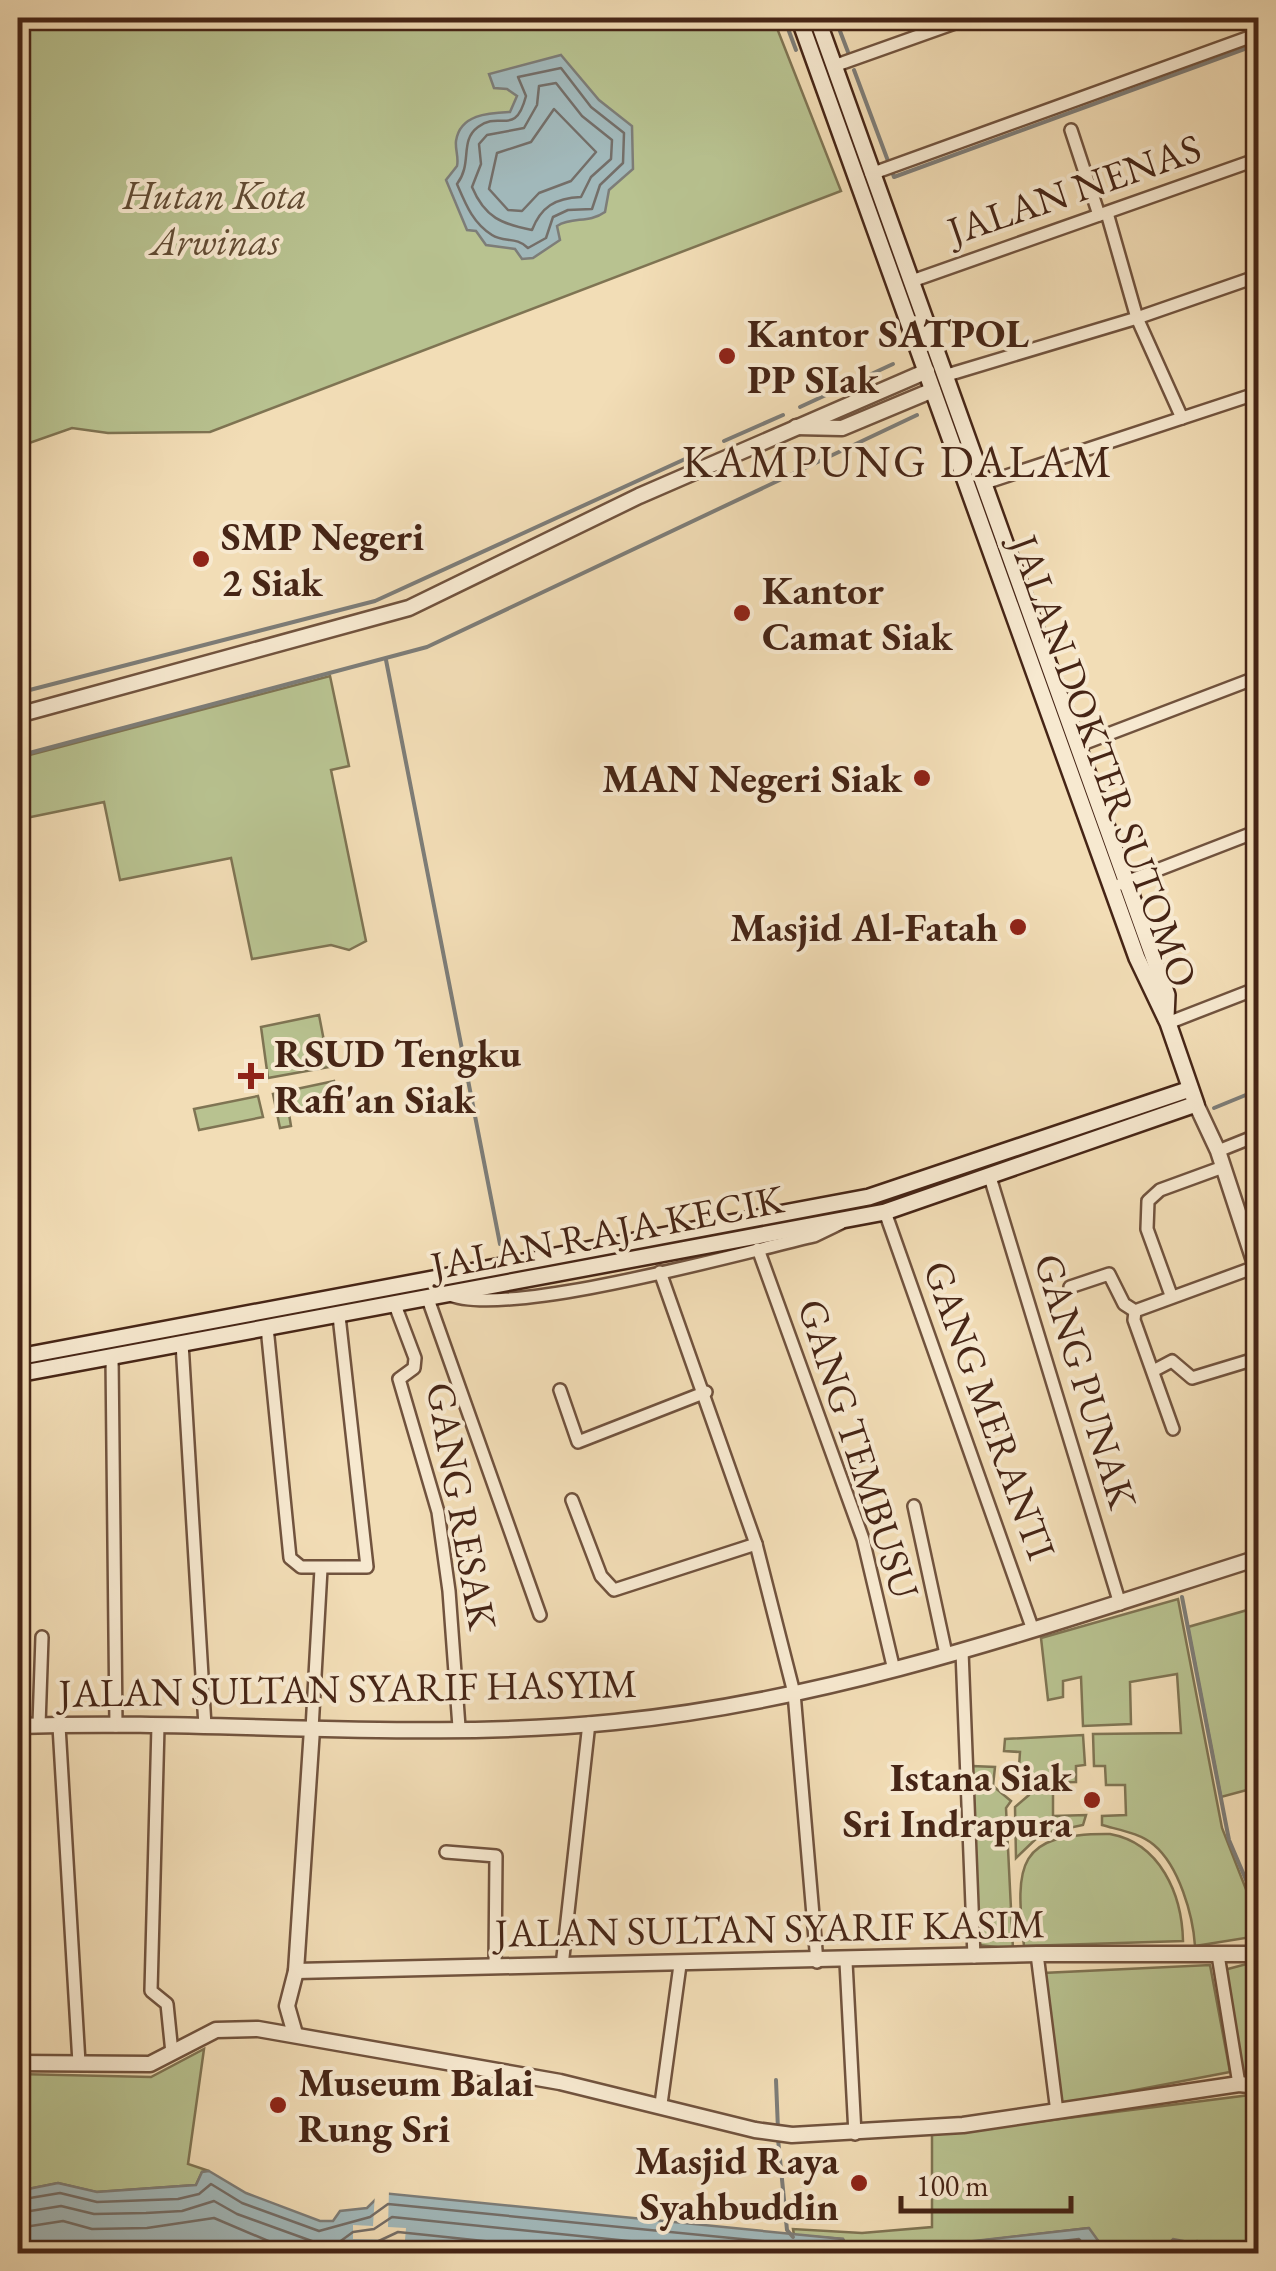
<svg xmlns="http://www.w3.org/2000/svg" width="1276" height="2271" viewBox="0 0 1276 2271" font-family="'EB Garamond',serif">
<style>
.green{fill:#b8c290;stroke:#7f7453;stroke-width:2.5}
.water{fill:#a1b8ba;stroke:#7d7d78;stroke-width:2.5}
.pier{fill:#f2ddb6}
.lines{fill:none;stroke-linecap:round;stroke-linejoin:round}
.shore{stroke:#746e68;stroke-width:2.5}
.stream{stroke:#7d7d78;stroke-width:4}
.minor-casing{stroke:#71533e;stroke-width:16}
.tertiary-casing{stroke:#71533e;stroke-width:19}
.secondary-casing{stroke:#462516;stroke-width:20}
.minor{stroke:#f7e9d0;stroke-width:11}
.tertiary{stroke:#f7e9d0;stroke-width:14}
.secondary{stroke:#f7e9d0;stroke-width:15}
.poi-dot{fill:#8f2418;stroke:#f7e9d0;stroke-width:4}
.labels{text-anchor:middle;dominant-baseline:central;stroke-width:8;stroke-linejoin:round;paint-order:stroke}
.street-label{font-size:40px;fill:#462516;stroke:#f7e9d0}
.park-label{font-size:40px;font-style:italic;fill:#624c34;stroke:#f7e9d0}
.poi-label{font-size:40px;font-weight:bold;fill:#462516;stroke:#f7e9d0;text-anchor:start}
.quarter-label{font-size:45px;letter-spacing:2.5px;fill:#462516;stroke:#f7e9d0}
</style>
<rect width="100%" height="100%" fill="#f2ddb6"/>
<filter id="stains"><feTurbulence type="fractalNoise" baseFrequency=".002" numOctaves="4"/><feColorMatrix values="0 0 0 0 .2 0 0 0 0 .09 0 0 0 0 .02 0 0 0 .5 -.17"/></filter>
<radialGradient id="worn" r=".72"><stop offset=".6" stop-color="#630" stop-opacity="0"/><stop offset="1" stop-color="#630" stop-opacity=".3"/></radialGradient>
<!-- green -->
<g class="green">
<path d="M18,18H773L841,191L210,432L108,433L72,428L18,447Z"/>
<path d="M330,676L349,766L331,770L366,941L349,950L331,945L252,959L231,858L120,880L104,802L26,818L18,783V758Z"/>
<path d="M319,1015L329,1067L268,1078L261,1027Z"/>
<path d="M334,1081L338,1104L289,1114L291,1126L280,1128L273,1094Z"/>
<path d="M258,1096L263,1117L199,1130L194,1109Z"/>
<path d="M1178,1599L1222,1828L1258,1920V1936L1195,1946C1193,1915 1179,1866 1154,1845C1140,1833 1119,1830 1102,1825V1816L1126,1815L1125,1785H1106L1105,1766H1094L1093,1734L1181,1733L1177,1674L1130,1682L1131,1724L1083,1726L1081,1677L1063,1681V1697L1048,1700L1041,1638Z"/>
<path d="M1258,1607V1787L1221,1797L1188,1627Z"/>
<path d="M1083,1735L1085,1765L1076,1766V1782L1031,1783L1019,1767L1020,1752L1004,1751L1005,1739Z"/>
<path d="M972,1766L995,1767L993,1786L1011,1801L1006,1808L1013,1949L979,1945Z"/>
<path d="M1053,1787V1816L1086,1815L1083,1825L1041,1834L1016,1858L1015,1807L1029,1795L1030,1788Z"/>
<path d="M1110,1834C1160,1843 1182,1894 1183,1941L1024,1946C1015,1864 1016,1833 1110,1834Z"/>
<path d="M1258,1961V2077L1242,2075L1224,1970Z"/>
<path d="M1210,1965L1230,2072L1062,2104L1043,1973Z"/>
<path d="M204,2049L188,2164L209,2171L202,2172L196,2185L96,2192L58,2183L18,2191V2074L151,2077Z"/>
<path d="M1258,2094V2253L1197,2241L1160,2253H1107L1088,2228L937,2246L879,2247L873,2253H850L843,2239L794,2235L793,2229L862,2233L932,2227V2135Z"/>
</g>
<!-- water -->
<g class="water">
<path d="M561,55L599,100L632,126L633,169L609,190L605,212C588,224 573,216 557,226L560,240L533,258L522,259L515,249L486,245L476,231L467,230L446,180L457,166C459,157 455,150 456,141C460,114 489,113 510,112L517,96L507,89L494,88L489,74Z"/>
<path d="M209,2171L246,2193L320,2221H333L340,2211L367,2208L382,2193L843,2239L850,2253L18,2254V2191L58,2183L97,2192L196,2185L202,2172Z"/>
<path d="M1089,2228L1107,2253H873L878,2247L895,2250Z"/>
<path d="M1173,2239L1243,2253H1160Z"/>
</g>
<!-- pier -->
<path class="pier" d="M381,2188L389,2189L388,2227L406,2228L405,2240L353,2239V2225L373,2226L375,2193Z"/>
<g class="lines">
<!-- shore -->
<g class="shore">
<path d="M561,68L591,107L624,133L623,163L600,185L592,209L568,210L553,217L546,238L528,248C516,236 504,243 492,235C473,223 466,205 457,184C473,163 459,141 478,127C500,110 515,138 526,96L518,77Z"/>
<path d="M556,83L582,116L612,140L611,159L591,177L581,197C555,198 541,207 532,230C502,224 485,218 472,187L481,164L479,144L487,135L524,128L537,105L539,86Z"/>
<path d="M554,109L596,152L571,181L539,193L522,211L508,210L489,189L497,153L531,142Z"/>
<path d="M18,2200L60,2193L97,2202L178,2199L199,2194L211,2184L242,2203L319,2231L370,2217L388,2204L832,2248L837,2254"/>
<path d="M18,2213L61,2206L94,2214L146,2213L182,2211L214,2201L237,2214L320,2244L338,2243L353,2232L374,2229L392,2217L757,2254"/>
<path d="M18,2228L63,2221L92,2229L147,2228L214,2218L299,2254"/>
<path d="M351,2254L398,2232L607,2254"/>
<path d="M955,2254L1079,2239L1093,2254"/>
</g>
<!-- stream -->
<g class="stream">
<path d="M784,18L796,50"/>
<path d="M835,18L848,52"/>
<path d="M854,70L894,177L1258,44"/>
<path d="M800,407L893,364"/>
<path d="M724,441L783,415"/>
<path d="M386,660L500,1244"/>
<path d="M18,693L375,601L707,449"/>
<path d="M18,756L427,647L917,415"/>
<path d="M1214,1108L1258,1090"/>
<path d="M1182,1597L1229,1840L1258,1908"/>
<path d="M776,2080L778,2130"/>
<path d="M778,2139L787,2230L793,2237"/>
</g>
<defs>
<g id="minor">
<path d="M834,66L969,18"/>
<path d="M1071,130L1099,215"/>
<path d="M871,174L1258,34"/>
<path d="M1107,213L1137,318L1182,418"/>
<path d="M912,281L1258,159"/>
<path d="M944,376L1137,318L1258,276"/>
<path d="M985,483L1258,393"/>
<path d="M1077,746L1258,677"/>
<path d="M1121,884L1258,831"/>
<path d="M1168,1023L1258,988"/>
<path d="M1218,1151L1258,1135"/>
<path d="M990,1177L1120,1604"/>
<path d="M885,1212L1033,1630"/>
<path d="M758,1249L863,1539L894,1670"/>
<path d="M660,1272L756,1544L794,1693L817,1962"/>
<path d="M1070,1287L1109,1274L1124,1304L1135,1311"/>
<path d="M448,1294C502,1320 745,1252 814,1236L841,1223"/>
<path d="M1171,1295L1147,1229L1148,1201L1160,1190L1223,1167"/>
<path d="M428,1299L540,1615"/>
<path d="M395,1305L415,1358L414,1368L399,1379L438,1512L449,1591L459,1727"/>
<path d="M267,1327L290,1558L301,1567H367L339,1316"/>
<path d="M182,1343L205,1726"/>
<path d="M112,1356L116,1726"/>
<path d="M1153,1371L1172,1361L1192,1378L1258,1358"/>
<path d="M560,1390L578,1442L706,1392"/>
<path d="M1173,1429L1134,1320L1135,1311L1258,1266"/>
<path d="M572,1500L601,1576L614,1590L756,1544"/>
<path d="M914,1506L946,1654"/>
<path d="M962,1651L974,1957"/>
<path d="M39,1725L42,1637"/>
<path d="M59,1726L79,2063"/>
<path d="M158,1726L151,1991L167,2004L172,2053"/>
<path d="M312,1729L321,1569"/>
<path d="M446,1852L496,1856L495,1966"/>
<path d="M1037,1954L1057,2112"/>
<path d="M1218,1955L1239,2084"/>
<path d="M846,1962L855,2134"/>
<path d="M562,1966L589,1723"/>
<path d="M661,2104L680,1965"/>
</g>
<g id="tertiary">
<path d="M796,427L842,428L933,390"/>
<path d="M18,715L409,608L639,496L927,371"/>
<path d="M1196,1104L1218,1151L1258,1273"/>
<path d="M18,1726C216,1719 417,1742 615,1722C837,1700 1047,1625 1258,1558"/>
<path d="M296,1971L1037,1954H1258"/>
<path d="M295,2034L287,2006L296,1971L312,1729"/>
<path d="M18,2063L150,2064L216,2030L258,2029L560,2082L755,2130L792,2135L963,2125L1239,2084L1258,2086"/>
</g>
<g id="secondary">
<path d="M817,18L1167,995L1166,1018"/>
<path d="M18,1357L869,1197L1190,1089"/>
<path d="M18,1374L885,1212L1196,1104L1168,1023L1137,958L799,18"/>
</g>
</defs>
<!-- minor casing -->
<use href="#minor" class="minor-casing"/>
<!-- tertiary casing -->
<use href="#tertiary" class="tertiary-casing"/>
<!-- secondary casing -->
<use href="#secondary" class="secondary-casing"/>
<!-- minor -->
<use href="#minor" class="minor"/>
<!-- tertiary -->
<use href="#tertiary" class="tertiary"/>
<!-- secondary -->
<use href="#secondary" class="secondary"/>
</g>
<!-- markers -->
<g class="poi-dot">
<circle cx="727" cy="356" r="10"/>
<circle cx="201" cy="559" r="10"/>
<circle cx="742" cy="613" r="10"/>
<circle cx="922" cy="778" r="10"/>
<circle cx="1018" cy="927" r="10"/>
<path d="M246 1061h10v10h10v10h-10v10h-10v-10h-10v-10h10z"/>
<circle cx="1092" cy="1800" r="10"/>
<circle cx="278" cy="2105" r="10"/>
<circle cx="859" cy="2183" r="10"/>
</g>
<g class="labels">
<!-- street labels -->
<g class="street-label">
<text transform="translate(1074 189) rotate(-19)">JALAN NENAS</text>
<text transform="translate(1104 761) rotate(70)">JALAN DOKTER SUTOMO</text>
<text transform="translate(607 1232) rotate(-11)">JALAN RAJA KECIK</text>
<text transform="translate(1086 1381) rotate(73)">GANG PUNAK</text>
<text transform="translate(990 1410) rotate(70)">GANG MERANTI</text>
<text transform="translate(859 1449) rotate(72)">GANG TEMBUSU</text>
<text transform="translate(462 1506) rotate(80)">GANG RESAK</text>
<text transform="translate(348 1688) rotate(-1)">JALAN SULTAN SYARIF HASYIM</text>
<text transform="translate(770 1928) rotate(-1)">JALAN SULTAN SYARIF KASIM</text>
</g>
<!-- park labels -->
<g class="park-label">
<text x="215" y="195">Hutan Kota<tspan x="215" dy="46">Arwinas</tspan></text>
</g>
<!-- poi labels -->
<g class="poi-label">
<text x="747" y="333">Kantor SATPOL<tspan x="747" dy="46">PP SIak</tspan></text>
<text x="221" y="536">SMP Negeri<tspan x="221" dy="46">2 Siak</tspan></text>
<text x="762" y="590">Kantor<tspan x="762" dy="46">Camat Siak</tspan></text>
<text x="902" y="778" text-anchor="end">MAN Negeri Siak</text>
<text x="998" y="927" text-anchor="end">Masjid Al-Fatah</text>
<text x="274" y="1053">RSUD Tengku<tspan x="274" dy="46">Rafi'an Siak</tspan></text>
<text x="1072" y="1777" text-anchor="end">Istana Siak<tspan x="1072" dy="46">Sri Indrapura</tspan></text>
<text x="298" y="2082">Museum Balai<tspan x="298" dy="46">Rung Sri</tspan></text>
<text x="839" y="2160" text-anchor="end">Masjid Raya<tspan x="839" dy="46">Syahbuddin</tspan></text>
</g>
<!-- quarter labels -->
<g class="quarter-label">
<text x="898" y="461">KAMPUNG DALAM</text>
</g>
</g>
<!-- margin -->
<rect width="1276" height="2271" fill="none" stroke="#f2ddb6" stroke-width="60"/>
<rect x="20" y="20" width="1236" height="2231" fill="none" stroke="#462516" stroke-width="5"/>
<rect x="30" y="30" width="1216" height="2211" fill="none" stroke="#462516" stroke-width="2.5"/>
<!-- scale -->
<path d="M901 2196v15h170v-15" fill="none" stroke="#462516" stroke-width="5"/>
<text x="916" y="2196" font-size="30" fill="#462516" stroke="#f7e9d0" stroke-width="8" paint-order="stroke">100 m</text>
<rect width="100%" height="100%" filter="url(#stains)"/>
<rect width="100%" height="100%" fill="url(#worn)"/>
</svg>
